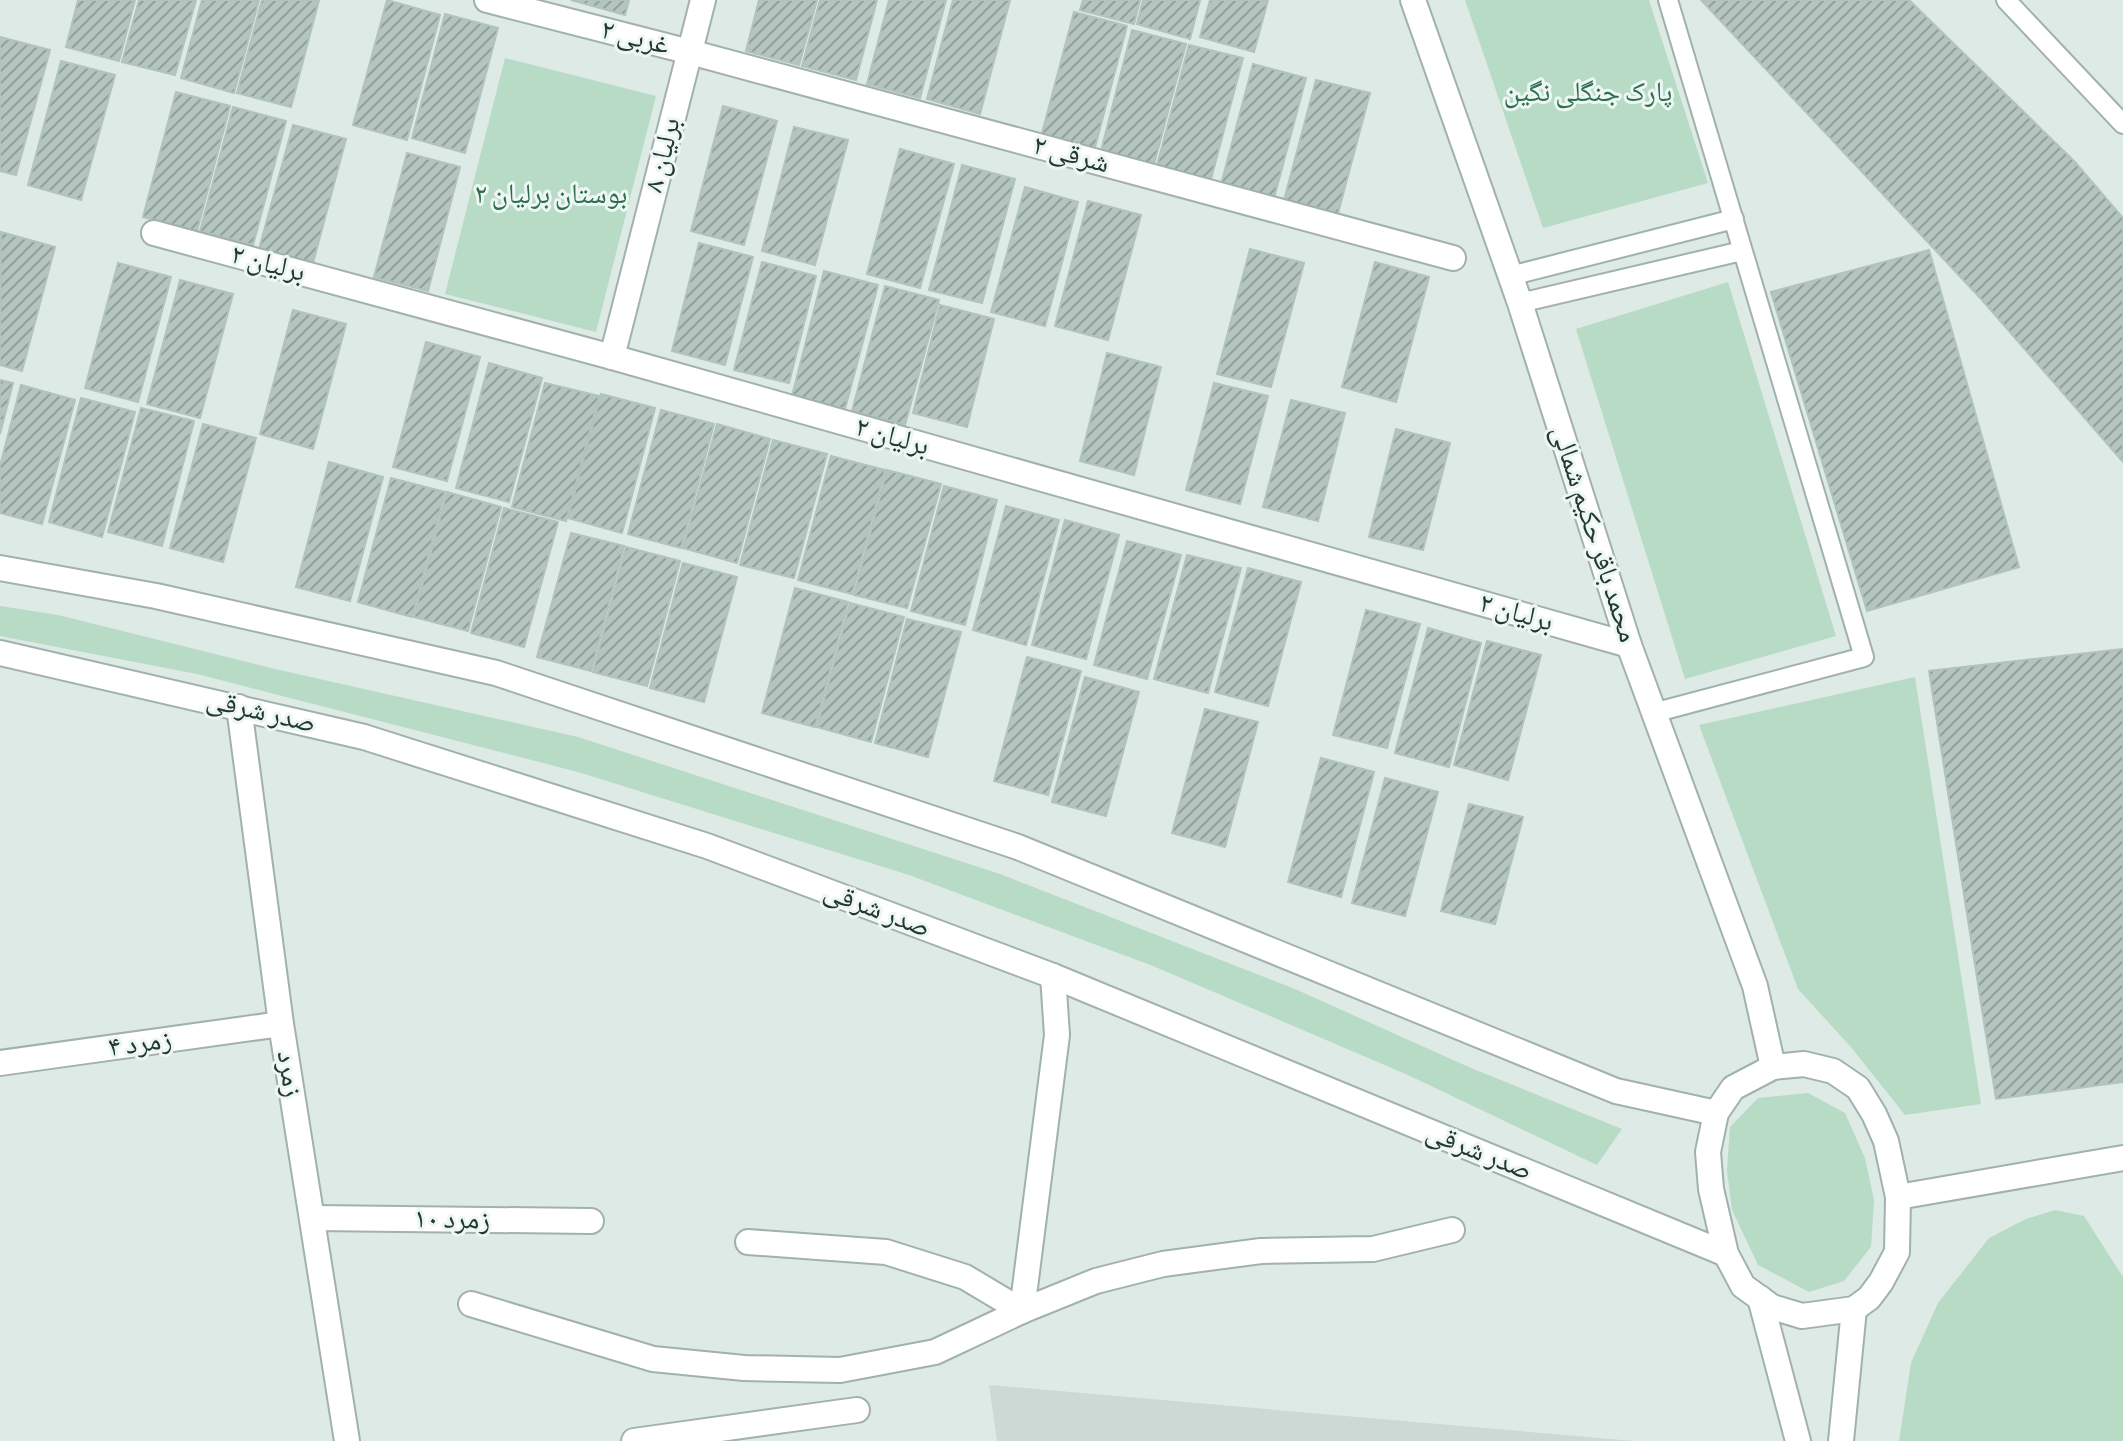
<svg xmlns="http://www.w3.org/2000/svg" width="2123" height="1441" viewBox="0 0 2123 1441" font-family="'Alegreya Sans','Noto Naskh Arabic',sans-serif">
<style>
.built{fill:#cdd9d5}
.green{fill:#b7dbc5}
.building{fill:url(#building-hatch);stroke:#b1c3be;stroke-width:2}
.lines{fill:none;stroke-linecap:round;stroke-linejoin:round}
.service-casing{stroke:#a1b1ad;stroke-width:22}
.minor-casing{stroke:#a1b1ad;stroke-width:28}
.tertiary-casing{stroke:#a1b1ad;stroke-width:28}
.service{stroke:#fff;stroke-width:18}
.minor{stroke:#fff;stroke-width:24}
.tertiary{stroke:#fff;stroke-width:24}
.labels{text-anchor:middle;dominant-baseline:central;stroke-width:6;stroke-linejoin:round;paint-order:stroke}
.street-label{font-size:28px;fill:#203935;stroke:#eef6f3}
.park-label{font-size:28px;fill:#2b6f4e;stroke:#eef6f3}
</style>
<defs>
<pattern id="building-hatch" width="6" height="6" patternUnits="userSpaceOnUse" patternTransform="scale(2)"><rect width="6" height="6" fill="#b4c4bf"/><path d="M-1 1l2-2M0 6l6-6M5 7l2-2" fill="none" stroke="#92a09c"/></pattern>
</defs>
<rect width="100%" height="100%" fill="#deeae6"/>
<!-- built -->
<path class="built" d="M989,1385L1634,1441H997Z"/>
<!-- green -->
<g class="green">
<path d="M1465,0H1649L1708,183L1543,228Z"/>
<path d="M505,58L656,96L596,332L445,294Z"/>
<path d="M1728,282L1836,636L1685,679L1576,329Z"/>
<path d="M0,606L58,615L275,669L578,737L1000,874L1295,989L1471,1068L1622,1129L1597,1165L1408,1075L1153,966L909,875L578,772L197,674L0,636Z"/>
<path d="M1915,677L1981,1104L1905,1115L1850,1046L1798,989L1699,725Z"/>
<path d="M1808,1093L1845,1113L1865,1158L1874,1200L1871,1247L1844,1281L1809,1292L1758,1265L1732,1210L1727,1171L1730,1127L1758,1098Z"/>
<path d="M2055,1210L2084,1216L2123,1277V1441H1899L1911,1363L1938,1303L1989,1238L2026,1219Z"/>
</g>
<!-- building -->
<g class="building">
<path d="M78,0H135L119,61L66,47Z"/>
<path d="M139,0H196L175,75L122,62Z"/>
<path d="M202,0H259L234,93L181,78Z"/>
<path d="M262,0H319L291,107L237,93Z"/>
<path d="M387,0L440,15L407,140L353,125Z"/>
<path d="M571,0H629L625,15Z"/>
<path d="M759,0H817L799,65L746,51Z"/>
<path d="M820,0H877L856,80L802,66Z"/>
<path d="M889,0H946L920,98L867,84Z"/>
<path d="M953,0H1010L980,114L927,99Z"/>
<path d="M1083,0H1140L1134,24L1080,10Z"/>
<path d="M1143,0H1200L1190,39L1137,24Z"/>
<path d="M1210,0H1268L1254,52L1200,37Z"/>
<path d="M1701,0H1909L2075,162L2123,218V462L1982,300Z"/>
<path d="M1074,12L1127,26L1094,151L1041,137Z"/>
<path d="M445,14L498,28L465,153L412,138Z"/>
<path d="M1132,30L1186,44L1153,168L1100,155Z"/>
<path d="M0,37L50,50L16,175L0,171Z"/>
<path d="M1189,45L1243,58L1210,183L1156,169Z"/>
<path d="M61,61L115,75L81,200L28,185Z"/>
<path d="M1253,64L1306,78L1273,202L1220,188Z"/>
<path d="M1316,80L1370,93L1337,217L1283,204Z"/>
<path d="M176,92L230,106L197,231L143,217Z"/>
<path d="M723,106L777,121L744,245L691,231Z"/>
<path d="M233,107L286,121L253,245L200,231Z"/>
<path d="M293,125L346,139L313,263L259,249Z"/>
<path d="M794,127L848,140L815,265L762,251Z"/>
<path d="M900,149L954,164L920,288L867,274Z"/>
<path d="M407,153L460,167L428,291L374,277Z"/>
<path d="M962,165L1015,179L982,303L929,290Z"/>
<path d="M1025,187L1078,202L1045,326L991,312Z"/>
<path d="M1088,201L1141,215L1108,340L1055,326Z"/>
<path d="M1,232L55,247L22,371L0,365Z"/>
<path d="M699,243L753,257L725,365L672,351Z"/>
<path d="M1250,249L1304,263L1271,387L1217,374Z"/>
<path d="M1929,250L2019,567L1867,611L1771,292Z"/>
<path d="M762,262L816,276L789,383L734,370Z"/>
<path d="M1375,262L1429,277L1396,402L1342,387Z"/>
<path d="M118,263L171,277L138,402L85,388Z"/>
<path d="M824,271L878,285L845,409L792,396Z"/>
<path d="M180,280L233,294L200,418L147,404Z"/>
<path d="M885,286L939,300L905,425L852,411Z"/>
<path d="M940,305L994,319L967,427L913,413Z"/>
<path d="M293,310L346,324L313,449L260,434Z"/>
<path d="M426,342L480,357L447,481L393,467Z"/>
<path d="M1107,353L1161,367L1134,475L1080,461Z"/>
<path d="M489,363L542,378L509,502L456,488Z"/>
<path d="M0,380L13,383L0,434Z"/>
<path d="M545,383L599,396L566,521L512,507Z"/>
<path d="M1214,383L1268,396L1240,504L1186,490Z"/>
<path d="M21,385L75,400L42,524L0,513V466Z"/>
<path d="M601,394L655,408L622,533L568,518Z"/>
<path d="M81,398L135,412L102,537L49,522Z"/>
<path d="M1291,400L1345,413L1318,521L1263,507Z"/>
<path d="M141,408L194,421L162,546L108,532Z"/>
<path d="M661,410L714,424L681,548L628,534Z"/>
<path d="M203,424L256,438L223,562L170,548Z"/>
<path d="M717,424L770,439L737,563L683,548Z"/>
<path d="M1396,429L1450,443L1423,550L1369,537Z"/>
<path d="M773,440L827,454L794,578L740,565Z"/>
<path d="M831,456L885,470L852,594L798,580Z"/>
<path d="M329,462L383,477L350,601L296,587Z"/>
<path d="M887,470L941,484L907,608L854,595Z"/>
<path d="M391,478L445,492L412,617L358,602Z"/>
<path d="M944,486L997,500L965,625L911,611Z"/>
<path d="M447,492L501,507L468,631L414,617Z"/>
<path d="M1006,506L1059,520L1026,645L973,630Z"/>
<path d="M504,508L558,522L524,647L471,633Z"/>
<path d="M1065,520L1119,535L1086,659L1032,645Z"/>
<path d="M571,533L624,546L591,671L537,657Z"/>
<path d="M1127,541L1181,555L1147,679L1094,665Z"/>
<path d="M626,547L680,561L647,686L593,672Z"/>
<path d="M1187,555L1241,568L1208,693L1154,679Z"/>
<path d="M683,563L737,577L704,702L650,688Z"/>
<path d="M1248,568L1301,582L1268,706L1215,692Z"/>
<path d="M795,588L848,602L815,727L762,713Z"/>
<path d="M850,603L904,617L871,742L817,727Z"/>
<path d="M1366,610L1420,624L1387,748L1333,735Z"/>
<path d="M907,619L961,632L928,757L875,743Z"/>
<path d="M1428,628L1481,643L1449,767L1395,753Z"/>
<path d="M1487,641L1541,655L1508,780L1454,765Z"/>
<path d="M2123,649V1082L1996,1099L1929,671Z"/>
<path d="M1027,657L1081,671L1048,795L994,781Z"/>
<path d="M1085,677L1139,692L1106,816L1052,802Z"/>
<path d="M1205,709L1258,722L1225,847L1172,833Z"/>
<path d="M1321,758L1374,772L1341,897L1288,882Z"/>
<path d="M1385,778L1438,792L1405,916L1352,903Z"/>
<path d="M1469,804L1523,817L1495,924L1441,911Z"/>
</g>
<g class="lines">
<defs>
<g id="service">
<path d="M2006,0L2123,124"/>
<path d="M1510,276L1734,219"/>
<path d="M1520,303L1742,251"/>
<path d="M1653,713L1864,657L1668,0"/>
</g>
<g id="minor">
<path d="M487,0L690,52L1453,258"/>
<path d="M154,233L612,357L1629,645"/>
<path d="M612,357L703,0"/>
<path d="M239,707L281,1024L347,1441"/>
<path d="M0,1063L281,1024"/>
<path d="M1898,1197L2123,1158"/>
<path d="M313,1218L591,1221"/>
<path d="M748,1242L886,1252L965,1277L1022,1311L1057,1035L1053,976"/>
<path d="M471,1304L653,1359L744,1368L840,1370L935,1352L1022,1311L1096,1281L1163,1264L1261,1251L1373,1249L1452,1230"/>
<path d="M634,1441L857,1410"/>
</g>
<g id="tertiary">
<path d="M1413,0L1520,303L1629,645L1755,986L1773,1067"/>
<path d="M0,568L156,596L496,673L1018,847L1616,1091L1716,1113"/>
<path d="M0,653L364,737L707,846L1053,976L1726,1254"/>
<path d="M1804,1064L1833,1071L1858,1088L1874,1114L1886,1141L1898,1197L1897,1252L1881,1282L1869,1298L1854,1309L1802,1316L1772,1307L1743,1286L1726,1254L1711,1189L1708,1152L1716,1113L1733,1088L1773,1067Z"/>
<path d="M1760,1298L1798,1441"/>
<path d="M1841,1441L1854,1309"/>
</g>
</defs>
<!-- service casing -->
<use href="#service" class="service-casing"/>
<!-- minor casing -->
<use href="#minor" class="minor-casing"/>
<!-- tertiary casing -->
<use href="#tertiary" class="tertiary-casing"/>
<!-- service -->
<use href="#service" class="service"/>
<!-- minor -->
<use href="#minor" class="minor"/>
<!-- tertiary -->
<use href="#tertiary" class="tertiary"/>
</g>
<g class="labels">
<!-- street labels -->
<g class="street-label">
<text transform="translate(635 38) rotate(14)">۲ غربی</text>
<text transform="translate(663 155) rotate(-76)">برلیان ۸</text>
<text transform="translate(1071 155) rotate(15)">۲ شرقی</text>
<text transform="translate(268 264) rotate(15)">برلیان ۲</text>
<text transform="translate(892 437) rotate(16)">برلیان ۲</text>
<text transform="translate(1594 534) rotate(72)">محمد باقر حکیم شمالی</text>
<text transform="translate(1516 613) rotate(16)">برلیان ۲</text>
<text transform="translate(261 712) rotate(13)">صدر شرقی</text>
<text transform="translate(877 910) rotate(21)">صدر شرقی</text>
<text transform="translate(140 1044) rotate(-8)">زمرد ۴</text>
<text transform="translate(289 1074) rotate(81)">زمرد</text>
<text transform="translate(1479 1152) rotate(22)">صدر شرقی</text>
<text transform="translate(452 1220) rotate(1)">زمرد ۱۰</text>
</g>
<!-- park labels -->
<g class="park-label">
<text x="1588" y="93">پارک جنگلی نگین</text>
<text x="551" y="195">بوستان برلیان ۲</text>
</g>
</g>
</svg>
